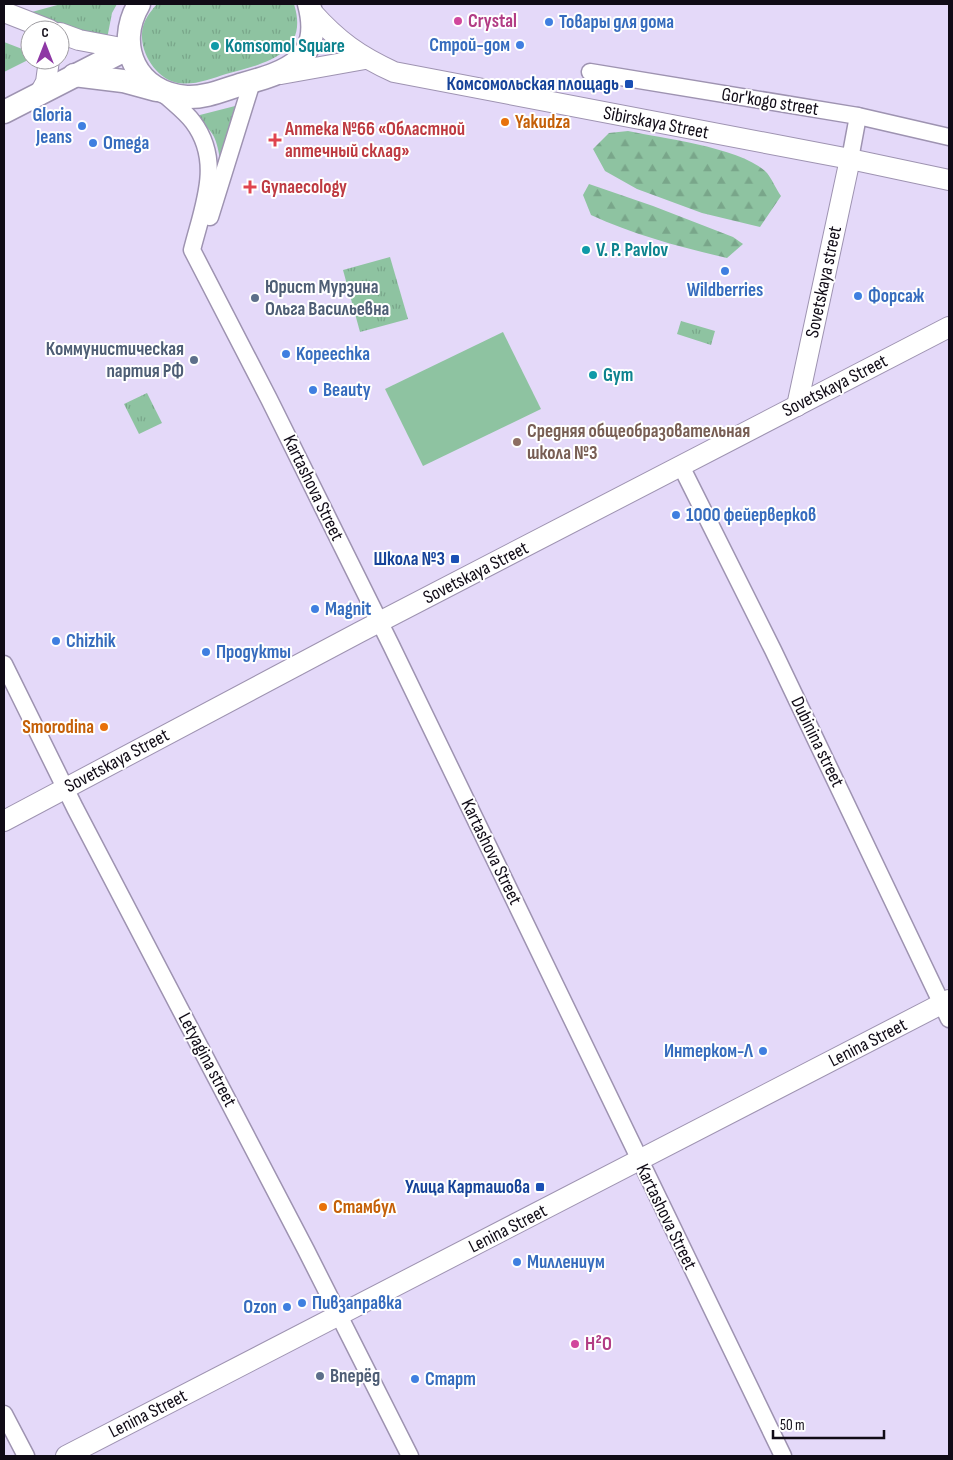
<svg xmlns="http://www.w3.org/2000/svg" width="953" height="1460" viewBox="0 0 953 1460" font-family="'Sofia Sans Condensed',sans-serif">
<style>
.grass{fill:url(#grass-tufts)}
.forest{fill:url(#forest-firs)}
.garden{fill:#8ec3a1}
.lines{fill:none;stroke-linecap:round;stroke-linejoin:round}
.minor-casing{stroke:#9e93b1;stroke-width:19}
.tertiary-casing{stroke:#9e93b1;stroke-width:22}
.secondary-casing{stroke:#9e93b1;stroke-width:25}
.minor{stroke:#fff;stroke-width:16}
.tertiary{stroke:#fff;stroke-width:20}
.secondary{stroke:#fff;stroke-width:22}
.hotel-dot{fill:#d1479c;stroke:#fff;stroke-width:2}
.shop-dot{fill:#3f7fe0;stroke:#fff;stroke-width:2}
.culture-dot{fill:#0f9aa8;stroke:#fff;stroke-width:2}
.transit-dot{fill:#1a4fb4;stroke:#fff;stroke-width:2}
.food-dot{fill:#e8710a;stroke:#fff;stroke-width:2}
.health-dot{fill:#e0444e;stroke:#fff;stroke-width:2}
.service-dot{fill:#5c6f8a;stroke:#fff;stroke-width:2}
.education-dot{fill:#8d6e63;stroke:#fff;stroke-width:2}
.labels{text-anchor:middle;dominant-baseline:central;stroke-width:4;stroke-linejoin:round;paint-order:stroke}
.hotel-label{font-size:19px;font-weight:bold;fill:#b23c85;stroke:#fff;text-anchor:start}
.shop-label{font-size:19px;font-weight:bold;fill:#366cbe;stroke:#fff;text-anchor:start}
.culture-label{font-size:19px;font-weight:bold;fill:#0d838f;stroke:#fff;text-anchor:start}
.transit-label{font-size:19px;font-weight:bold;fill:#164399;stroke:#fff;text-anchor:end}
.street-label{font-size:19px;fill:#100b16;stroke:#fff}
.food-label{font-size:19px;font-weight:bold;fill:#c56008;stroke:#fff;text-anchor:start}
.health-label{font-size:19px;font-weight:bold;fill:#be3a42;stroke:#fff;text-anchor:start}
.service-label{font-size:19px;font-weight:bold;fill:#4e5e75;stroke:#fff;text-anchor:start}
.education-label{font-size:19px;font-weight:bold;fill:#785e54;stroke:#fff;text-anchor:start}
</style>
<defs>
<pattern id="grass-tufts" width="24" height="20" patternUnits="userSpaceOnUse" patternTransform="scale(1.25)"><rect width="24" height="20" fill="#8ec3a1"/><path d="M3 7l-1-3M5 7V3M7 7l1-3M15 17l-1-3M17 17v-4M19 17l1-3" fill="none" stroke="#79a68a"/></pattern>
<pattern id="forest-firs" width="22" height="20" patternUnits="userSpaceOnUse" patternTransform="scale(1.25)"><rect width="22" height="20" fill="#8ec3a1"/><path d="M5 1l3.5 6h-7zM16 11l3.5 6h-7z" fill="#79a68a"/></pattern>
</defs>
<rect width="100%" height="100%" fill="#e4d9f9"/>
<!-- grass -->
<g class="grass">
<path d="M61,4H117L112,13L106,44L21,15Z"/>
<path d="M157,4H294C310,55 263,64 226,74C210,79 191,87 174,82C155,76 141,53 142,34C142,22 150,12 157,4Z"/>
<path d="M4,42L30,52V59L4,72Z"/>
<path d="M239,105L220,159C216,136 213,129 192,117Z"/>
<path d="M390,257L408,319L360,332L343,270Z"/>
<path d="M681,321L715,331L711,345L677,334Z"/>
<path d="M147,393L162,423L139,434L124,404Z"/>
</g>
<!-- forest -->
<g class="forest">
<path d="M628,131C661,138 744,148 767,173C772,179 776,189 781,196L760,227L702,213L637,189L605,171L593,149L609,133Z"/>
<path d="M589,184L653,206L733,237L743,244L727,258C680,247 634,235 591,215L583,195Z"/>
</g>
<!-- garden -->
<path class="garden" d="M503,332L541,409L423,466L385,389Z"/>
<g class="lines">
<defs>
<g id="minor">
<path d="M590,72L858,116L949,137"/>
<path d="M162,92C172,102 185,111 193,122C223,162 203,206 192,250L269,399L391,645L783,1456"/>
<path d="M850,159L858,116"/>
<path d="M210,217L252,82"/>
<path d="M681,466L773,650L949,1019"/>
<path d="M4,664L75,808L306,1250L410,1456"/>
<path d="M4,1414L26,1456"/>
</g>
<g id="tertiary">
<path d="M4,12L50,30"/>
<path d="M312,12C338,41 359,56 394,72L850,159L949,180"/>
<path d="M60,33L79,40L127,49"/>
<path d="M281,74L365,59"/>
<path d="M39,95L46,82L49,60"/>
<path d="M797,406L850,159"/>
<path d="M4,821L360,632L949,327"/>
<path d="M66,1456L949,1000"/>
</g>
<g id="secondary">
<path d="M139,4C114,46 137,94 187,97C206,98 225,89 243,84C287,72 324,60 309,4"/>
<path d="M74,75L123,81L156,90"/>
<path d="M4,112L127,49"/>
</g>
</defs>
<!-- minor casing -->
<use href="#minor" class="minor-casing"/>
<!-- tertiary casing -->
<use href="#tertiary" class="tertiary-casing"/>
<!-- secondary casing -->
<use href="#secondary" class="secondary-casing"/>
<!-- minor -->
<use href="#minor" class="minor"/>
<!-- tertiary -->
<use href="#tertiary" class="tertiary"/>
<!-- secondary -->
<use href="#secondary" class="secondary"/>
</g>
<!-- markers -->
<g class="hotel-dot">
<circle cx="458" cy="21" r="5"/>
<circle cx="575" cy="1344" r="5"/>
</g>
<g class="shop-dot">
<circle cx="549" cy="22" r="5"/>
<circle cx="520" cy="45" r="5"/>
<circle cx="82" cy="126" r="5"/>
<circle cx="93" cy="143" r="5"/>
<circle cx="725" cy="271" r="5"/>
<circle cx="858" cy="296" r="5"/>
<circle cx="286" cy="354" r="5"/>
<circle cx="313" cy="390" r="5"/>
<circle cx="676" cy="515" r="5"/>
<circle cx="315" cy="609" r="5"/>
<circle cx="56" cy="641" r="5"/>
<circle cx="206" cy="652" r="5"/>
<circle cx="763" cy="1051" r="5"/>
<circle cx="517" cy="1262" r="5"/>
<circle cx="302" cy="1303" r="5"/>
<circle cx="287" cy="1307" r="5"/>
<circle cx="415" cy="1379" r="5"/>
</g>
<g class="culture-dot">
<circle cx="215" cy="46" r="5"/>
<circle cx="586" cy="250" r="5"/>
<circle cx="593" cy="375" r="5"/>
</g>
<g class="transit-dot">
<rect x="624" y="79" width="10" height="10" rx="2.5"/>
<rect x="450" y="554" width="10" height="10" rx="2.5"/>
<rect x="535" y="1182" width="10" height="10" rx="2.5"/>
</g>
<g class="food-dot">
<circle cx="505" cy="122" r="5"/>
<circle cx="104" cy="727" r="5"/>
<circle cx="323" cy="1207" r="5"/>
</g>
<g class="health-dot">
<path d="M272.5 132.5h5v5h5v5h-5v5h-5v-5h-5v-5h5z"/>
<path d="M247.5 179.5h5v5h5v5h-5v5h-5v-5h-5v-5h5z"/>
</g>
<g class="service-dot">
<circle cx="255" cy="298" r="5"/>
<circle cx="194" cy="360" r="5"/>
<circle cx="320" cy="1376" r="5"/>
</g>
<circle class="education-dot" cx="517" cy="442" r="5"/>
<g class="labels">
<!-- hotel labels -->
<g class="hotel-label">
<text x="468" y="21">Crystal</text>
<text x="585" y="1344">H²O</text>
</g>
<!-- shop labels -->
<g class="shop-label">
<text x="559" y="22">Товары для дома</text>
<text x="510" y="45" text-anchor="end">Строй-дом</text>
<text x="72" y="115" text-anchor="end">Gloria<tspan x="72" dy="22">Jeans</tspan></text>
<text x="103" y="143">Omega</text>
<text x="725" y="290" text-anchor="middle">Wildberries</text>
<text x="868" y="296">Форсаж</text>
<text x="296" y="354">Kopeechka</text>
<text x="323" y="390">Beauty</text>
<text x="686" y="515">1000 фейерверков</text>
<text x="325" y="609">Magnit</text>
<text x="66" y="641">Chizhik</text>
<text x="216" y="652">Продукты</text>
<text x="753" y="1051" text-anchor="end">Интерком-Л</text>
<text x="527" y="1262">Миллениум</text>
<text x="312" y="1303">Пивзаправка</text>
<text x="277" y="1307" text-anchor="end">Ozon</text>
<text x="425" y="1379">Старт</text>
</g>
<!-- culture labels -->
<g class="culture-label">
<text x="225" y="46">Komsomol Square</text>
<text x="596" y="250">V. P. Pavlov</text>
<text x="603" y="375">Gym</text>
</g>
<!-- transit labels -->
<g class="transit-label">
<text x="619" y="84">Комсомольская площадь</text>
<text x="445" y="559">Школа №3</text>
<text x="530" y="1187">Улица Карташова</text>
</g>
<!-- street labels -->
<g class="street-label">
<text transform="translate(770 102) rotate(9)">Gor'kogo street</text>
<text transform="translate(656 123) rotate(11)">Sibirskaya Street</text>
<text transform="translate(824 282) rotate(-78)">Sovetskaya street</text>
<text transform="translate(835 386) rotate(-27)">Sovetskaya Street</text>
<text transform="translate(313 488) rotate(64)">Kartashova Street</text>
<text transform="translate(476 573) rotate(-27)">Sovetskaya Street</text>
<text transform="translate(817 742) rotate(64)">Dubinina street</text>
<text transform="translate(117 761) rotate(-28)">Sovetskaya Street</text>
<text transform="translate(491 852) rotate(64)">Kartashova Street</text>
<text transform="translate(868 1043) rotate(-27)">Lenina Street</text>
<text transform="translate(207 1060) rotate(62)">Letyagina street</text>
<text transform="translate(666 1217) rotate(64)">Kartashova Street</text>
<text transform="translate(508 1229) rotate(-27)">Lenina Street</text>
<text transform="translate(148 1414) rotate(-27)">Lenina Street</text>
</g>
<!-- food labels -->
<g class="food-label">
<text x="515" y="122">Yakudza</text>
<text x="94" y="727" text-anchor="end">Smorodina</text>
<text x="333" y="1207">Стамбул</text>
</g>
<!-- health labels -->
<g class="health-label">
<text x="285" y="129">Аптека №66 «Областной<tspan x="285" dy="22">аптечный склад»</tspan></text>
<text x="261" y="187">Gynaecology</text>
</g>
<!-- service labels -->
<g class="service-label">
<text x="265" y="287">Юрист Мурзина<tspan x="265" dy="22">Ольга Васильевна</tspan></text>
<text x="184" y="349" text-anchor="end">Коммунистическая<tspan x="184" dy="22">партия РФ</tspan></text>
<text x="330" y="1376">Вперёд</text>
</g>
<!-- education labels -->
<g class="education-label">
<text x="527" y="431">Средняя общеобразовательная<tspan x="527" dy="22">школа №3</tspan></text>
</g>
</g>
<!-- border -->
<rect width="953" height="1460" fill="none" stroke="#100b16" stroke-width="10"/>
<!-- north arrow -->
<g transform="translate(45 45)"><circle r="24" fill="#ffffff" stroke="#9f9da2"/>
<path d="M0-4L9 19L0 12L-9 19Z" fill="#8e38a5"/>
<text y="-8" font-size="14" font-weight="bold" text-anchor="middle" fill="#100b16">С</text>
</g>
<!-- scale -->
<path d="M773 1430v8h111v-8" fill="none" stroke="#100b16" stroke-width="2.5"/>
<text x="780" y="1430" font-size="15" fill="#100b16" stroke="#ffffff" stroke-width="4" paint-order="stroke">50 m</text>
</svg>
